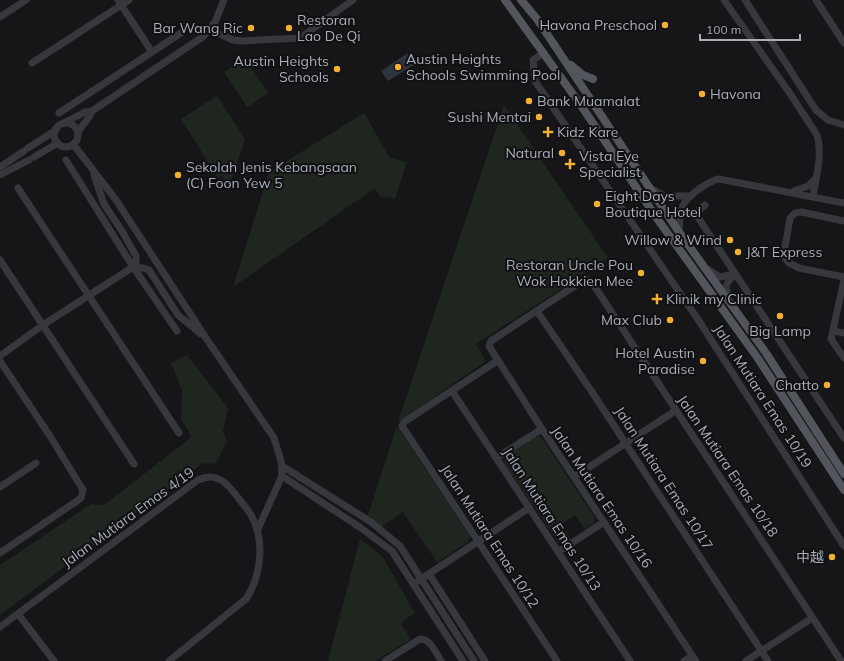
<svg xmlns="http://www.w3.org/2000/svg" width="844" height="661" viewBox="0 0 844 661" font-family="Mulish,'Noto Sans SC',sans-serif">
<style>
.green{fill:#1e261f}
.water{fill:#2c353c}
.lines{fill:none;stroke-linecap:round;stroke-linejoin:round}
.minor{stroke:#37383d;stroke-width:7}
.major{stroke:#53555c;stroke-width:8}
.poi-dot{fill:#f2b134;stroke:#111113;stroke-width:1.5}
.labels{text-anchor:middle;dominant-baseline:central;stroke-width:4;stroke-linejoin:round;paint-order:stroke}
.poi-label{font-size:14px;fill:#a8adb8;stroke:#111113;text-anchor:end}
.street-label{font-size:14px;fill:#a8adb8;stroke:#111113}
</style>
<rect width="100%" height="100%" fill="#161618"/>
<!-- green -->
<g class="green">
<path d="M245,58L268,93L247,107L224,72Z"/>
<path d="M217,96L245,139L229,188L222,176L218,178L181,119Z"/>
<path d="M504,105L608,258L476,344L486,361L398,422Z"/>
<path d="M364,113L390,158L407,162L395,199L380,196L375,188L233,287L269,172Z"/>
<path d="M187,355L228,408L223,431L227,441L216,464L203,463L0,615V565L91,504L104,505L188,440L191,436L190,433L181,419L182,390L171,363Z"/>
<path d="M397,426L470,536L468,542L437,562L403,512L381,527L368,515Z"/>
<path d="M535,437H541L595,518L594,523L585,529L575,515L562,524L571,539L563,544L558,542L504,463L505,457Z"/>
<path d="M360,539L382,556L415,613L403,621L401,624L402,626L411,639L375,661H328Z"/>
</g>
<!-- water -->
<path class="water" d="M408,53L415,64L388,81L381,71Z"/>
<g class="lines">
<!-- minor -->
<g class="minor">
<path d="M118,0L152,52"/>
<path d="M724,0L791,95L817,135C823,154 816,177 813,196"/>
<path d="M745,0L816,110L828,120L844,125"/>
<path d="M816,0L844,43"/>
<path d="M0,17L26,0"/>
<path d="M210,30L233,40L241,41L300,38L353,0"/>
<path d="M544,53L533,60L535,81L537,84L699,321L844,546"/>
<path d="M32,63L129,0"/>
<path d="M59,113L184,31"/>
<path d="M64,123L85,112L92,111L204,36L215,22L224,0"/>
<circle cx="66" cy="135" r="12"/>
<path d="M78,133C82,123 89,121 92,111"/>
<path d="M73,144L116,200L206,338L274,438L281,461L282,476L257,531"/>
<path d="M28,148L56,130"/>
<path d="M34,157L58,143"/>
<path d="M66,160L133,267L177,331"/>
<path d="M0,167L24,151"/>
<path d="M0,175L29,160"/>
<path d="M94,175L104,204L122,231L136,256V262L133,267"/>
<path d="M18,188L179,433"/>
<path d="M650,188L665,196H689"/>
<path d="M794,191L808,186L815,179"/>
<path d="M705,205L699,210L697,216L699,219L844,438"/>
<path d="M844,221L802,212L795,213L790,218L784,253L785,258L789,263L799,268L844,277"/>
<path d="M679,232C680,207 681,201 702,187C707,184 712,180 719,179L844,203"/>
<path d="M0,260L134,464"/>
<path d="M133,267L143,268L149,270L178,315L201,334"/>
<path d="M707,269L720,277L735,274"/>
<path d="M844,280L831,339L844,358"/>
<path d="M729,300C725,286 724,285 735,274"/>
<path d="M537,311L592,392L768,661"/>
<path d="M833,331L844,333"/>
<path d="M0,356L43,325L133,267"/>
<path d="M0,361L50,436L83,490L81,498L77,501L0,553"/>
<path d="M497,361L404,422L402,426L557,661"/>
<path d="M452,391L630,661"/>
<path d="M496,458L542,429"/>
<path d="M282,466L371,522L400,546L474,661"/>
<path d="M282,476L361,528L392,551L463,661"/>
<path d="M574,477L675,411"/>
<path d="M0,487L36,463"/>
<path d="M558,552L604,522"/>
<path d="M429,574L485,661"/>
<path d="M418,581L529,508"/>
<path d="M18,614L54,661"/>
<path d="M0,627L198,480C216,472 225,481 236,495C241,502 248,509 252,517C265,541 261,577 246,599L169,661"/>
<path d="M385,661L420,639C430,638 436,653 441,661"/>
<path d="M684,661L692,656"/>
<path d="M696,661L540,426L489,346L491,341L585,279L590,281L597,290L841,661"/>
<path d="M746,661L812,618"/>
</g>
<!-- major -->
<g class="major">
<path d="M505,0L580,104L656,217L757,357L844,490"/>
<path d="M521,0L537,19L679,232L766,353L844,474"/>
<path d="M571,65L583,75L593,79"/>
</g>
</g>
<!-- markers -->
<g class="poi-dot">
<circle cx="665" cy="25" r="4"/>
<circle cx="251" cy="28" r="4"/>
<circle cx="289" cy="28" r="4"/>
<circle cx="398" cy="67" r="4"/>
<circle cx="337" cy="69" r="4"/>
<circle cx="702" cy="94" r="4"/>
<circle cx="529" cy="101" r="4"/>
<circle cx="539" cy="117" r="4"/>
<path d="M546 126h4v4h4v4h-4v4h-4v-4h-4v-4h4z"/>
<circle cx="562" cy="153" r="4"/>
<path d="M568 158h4v4h4v4h-4v4h-4v-4h-4v-4h4z"/>
<circle cx="178" cy="175" r="4"/>
<circle cx="597" cy="204" r="4"/>
<circle cx="730" cy="240" r="4"/>
<circle cx="738" cy="252" r="4"/>
<circle cx="641" cy="273" r="4"/>
<path d="M655 293h4v4h4v4h-4v4h-4v-4h-4v-4h4z"/>
<circle cx="780" cy="316" r="4"/>
<circle cx="670" cy="320" r="4"/>
<circle cx="703" cy="361" r="4"/>
<circle cx="827" cy="385" r="4"/>
<circle cx="832" cy="557" r="4"/>
</g>
<g class="labels">
<!-- poi labels -->
<g class="poi-label">
<text x="297" y="20" text-anchor="start">Restoran<tspan x="297" dy="16">Lao De Qi</tspan></text>
<text x="657" y="25">Havona Preschool</text>
<text x="243" y="28">Bar Wang Ric</text>
<text x="406" y="59" text-anchor="start">Austin Heights<tspan x="406" dy="16">Schools Swimming Pool</tspan></text>
<text x="329" y="61">Austin Heights<tspan x="329" dy="16">Schools</tspan></text>
<text x="710" y="94" text-anchor="start">Havona</text>
<text x="537" y="101" text-anchor="start">Bank Muamalat</text>
<text x="531" y="117">Sushi Mentai</text>
<text x="557" y="132" text-anchor="start">Kidz Kare</text>
<text x="554" y="153">Natural</text>
<text x="579" y="156" text-anchor="start">Vista Eye<tspan x="579" dy="16">Specialist</tspan></text>
<text x="186" y="167" text-anchor="start">Sekolah Jenis Kebangsaan<tspan x="186" dy="16">(C) Foon Yew 5</tspan></text>
<text x="605" y="196" text-anchor="start">Eight Days<tspan x="605" dy="16">Boutique Hotel</tspan></text>
<text x="722" y="240">Willow &amp; Wind</text>
<text x="746" y="252" text-anchor="start">J&amp;T Express</text>
<text x="633" y="265">Restoran Uncle Pou<tspan x="633" dy="16">Wok Hokkien Mee</tspan></text>
<text x="666" y="299" text-anchor="start">Klinik my Clinic</text>
<text x="662" y="320">Max Club</text>
<text x="780" y="331" text-anchor="middle">Big Lamp</text>
<text x="695" y="353">Hotel Austin<tspan x="695" dy="16">Paradise</tspan></text>
<text x="819" y="385">Chatto</text>
<text x="824" y="557">中越</text>
</g>
<!-- street labels -->
<g class="street-label">
<text transform="translate(763 396) rotate(57)">Jalan Mutiara Emas 10/19</text>
<text transform="translate(728 466) rotate(56)">Jalan Mutiara Emas 10/18</text>
<text transform="translate(664 478) rotate(57)">Jalan Mutiara Emas 10/17</text>
<text transform="translate(602 497) rotate(56)">Jalan Mutiara Emas 10/16</text>
<text transform="translate(128 517) rotate(-36)">Jalan Mutiara Emas 4/19</text>
<text transform="translate(552 519) rotate(57)">Jalan Mutiara Emas 10/13</text>
<text transform="translate(490 536) rotate(57)">Jalan Mutiara Emas 10/12</text>
</g>
</g>
<!-- scale -->
<path d="M700 34v6h100v-6" fill="none" stroke="#a8adb8" stroke-width="2"/>
<text x="706" y="34" font-size="12" fill="#a8adb8" stroke="#111113" stroke-width="3" paint-order="stroke">100 m</text>
</svg>
